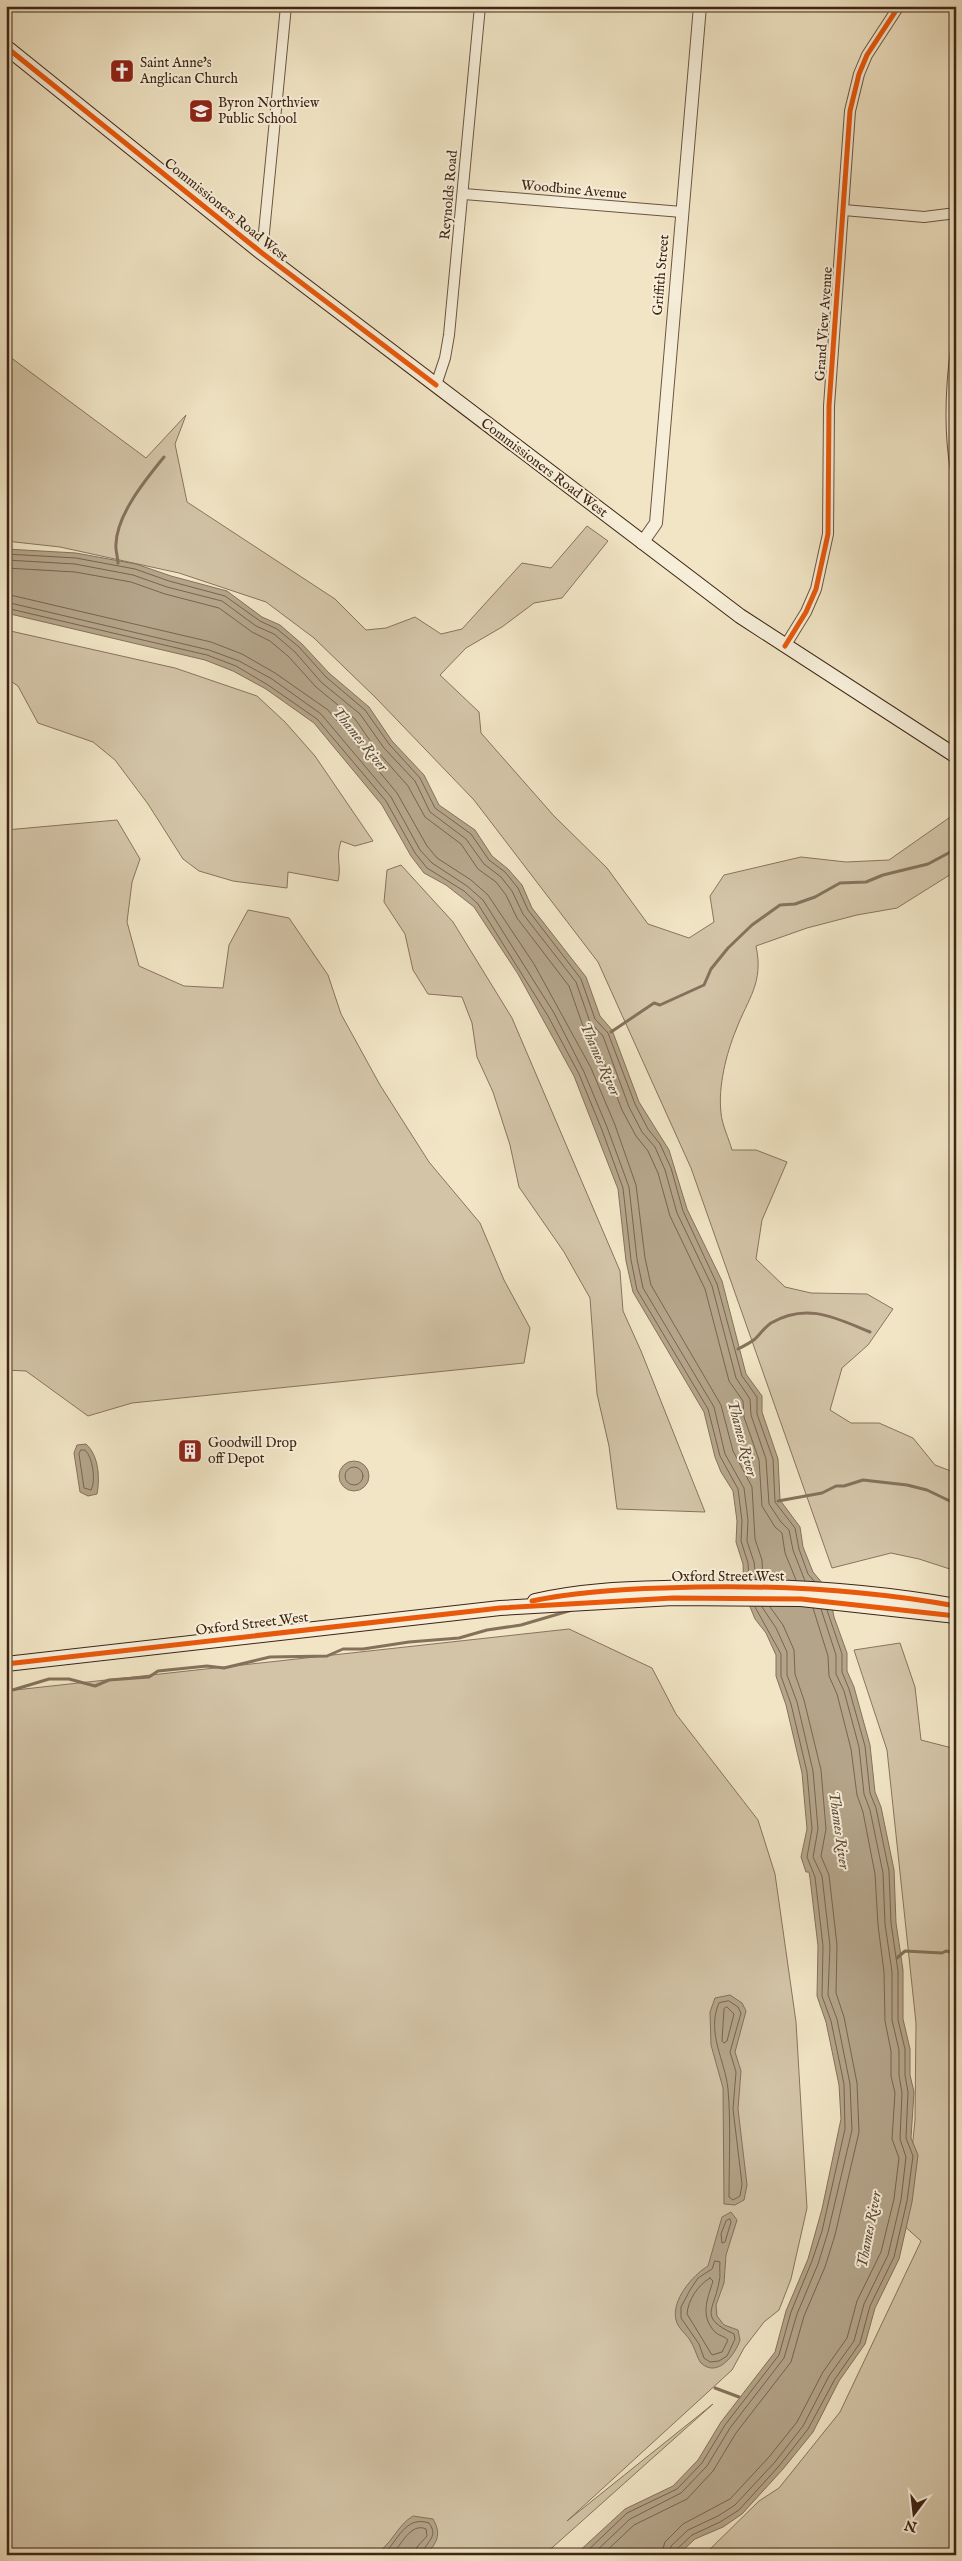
<svg xmlns="http://www.w3.org/2000/svg" width="962" height="2561" viewBox="0 0 962 2561" font-family="'IM FELL English',serif">
<style>
.green{fill:#d3c4a7;stroke:#88745e}
.water{fill:#b4a489;stroke:#85715b}
.lines{fill:none;stroke-linecap:round;stroke-linejoin:round}
.shore{stroke:#79644f;stroke-width:1}
.stream{stroke:#85715b;stroke-width:3}
.minor-casing{stroke:#6b5541;stroke-width:12}
.tertiary-casing{stroke:#6b5541;stroke-width:14}
.secondary-casing{stroke:#3e2515;stroke-width:16}
.minor{stroke:#f6eed9;stroke-width:10}
.tertiary{stroke:#f6eed9;stroke-width:12}
.secondary{stroke:#f6eed9;stroke-width:14}
.cycleway-casing{stroke:#f6eed9;stroke-width:8}
.cycleway{stroke:#e8590c;stroke-width:5}
.labels{text-anchor:middle;dominant-baseline:central;stroke-width:4;stroke-linejoin:round;paint-order:stroke}
.poi-label{font-size:14px;fill:#3e2515;stroke:#f6eed9;text-anchor:start}
.street-label{font-size:14px;fill:#3e2515;stroke:#f6eed9}
.water-label{font-size:15px;font-style:italic;fill:#614b38;stroke:#f6eed9}
</style>
<rect width="100%" height="100%" fill="#f1e5c5"/>
<filter id="stains"><feTurbulence type="fractalNoise" baseFrequency=".004" numOctaves="4"/><feColorMatrix values="0 0 0 0 .2 0 0 0 0 .09 0 0 0 0 .02 0 0 0 .5 -.17"/></filter>
<radialGradient id="worn" r=".72"><stop offset=".6" stop-color="#630" stop-opacity="0"/><stop offset="1" stop-color="#630" stop-opacity=".3"/></radialGradient>
<!-- green -->
<g class="green">
<path d="M6,354L146,458L186,415L175,444L187,502L335,599L366,630L386,628L415,617L441,634L462,629L522,563L551,568L587,526L608,541L562,598L534,603L502,627L466,648L440,675L479,712L481,733L554,816L607,868L648,924L689,938L714,922L710,896L724,875L801,857L846,862L889,860L956,813V871L897,908L857,915L807,928L756,946C764,983 748,998 736,1030C726,1054 718,1087 721,1113C722,1125 729,1139 732,1150H756L787,1162L762,1220L756,1259L785,1287L811,1293L867,1294L893,1309L868,1345L842,1368L830,1410L851,1423H879L913,1438L935,1465L956,1473V1571L919,1559L891,1553L832,1568L691,1168L598,962L474,800L376,698L314,638L266,602L179,573L60,547L6,541Z"/>
<path d="M6,630L175,668L257,696L285,722L315,756L373,841L355,846L341,841C335,859 342,864 338,881L288,872L287,888L233,881L199,871L183,859L148,804L115,760L93,742L38,723L18,686L6,678Z"/>
<path d="M117,820L140,859L132,882L127,922L139,966L184,986L223,988L229,945L248,910L289,918L328,975L341,1014L380,1085L429,1162L480,1223L504,1280L530,1328L524,1363L132,1403L88,1416L26,1371L6,1370V830Z"/>
<path d="M401,865L453,922L512,1018L620,1271L623,1311L641,1351L705,1512L617,1509L609,1446L597,1394L590,1298L564,1252L519,1187L510,1145L493,1092L477,1057L472,1023L462,997L428,994L413,970L405,934L384,902L387,870Z"/>
<path d="M569,1629L652,1668L676,1714L758,1820L775,1874L796,2022L807,2208L791,2279L779,2310L764,2322L744,2348L732,2370L567,2521L713,2404L544,2555H6V1691Z"/>
<path d="M900,1643L915,1687L921,1740L956,1749V2555H704L759,2501L779,2488L840,2412L921,2241L901,2223L906,2208L915,2120L916,2023L887,1750L854,1650Z"/>
</g>
<!-- water -->
<g class="water">
<path d="M6,549L76,553L136,564L171,576L227,591L262,617L280,625L302,644L329,673L369,707L392,741L424,775L439,805L475,830L492,856L508,869L522,885L532,908L586,977L600,1016L612,1030L639,1102L669,1150L687,1209L722,1281L746,1374L762,1396V1412L778,1459L780,1500L800,1527L803,1547L813,1572L829,1591L834,1617L847,1653V1671L854,1687L870,1745L875,1792L881,1807L894,1870L896,1923L903,1970V2019L910,2049V2075L914,2092L911,2138L918,2155L912,2202L899,2259L875,2308L865,2344L839,2381L813,2432L783,2469L742,2514L723,2527L695,2539L678,2555H575L625,2509L673,2486L698,2460L721,2422L775,2352L786,2311L808,2259L822,2209L841,2119L839,2085L831,2046L826,2022L817,1996L818,1946L810,1878L809,1872H806L801,1857L807,1829L802,1773L786,1705L776,1676V1655L766,1633L755,1619L744,1592L743,1564L736,1542L737,1521L733,1491L721,1472L715,1457L704,1412L633,1292L626,1261L618,1189L574,1076L518,974L474,907L446,885L424,873L411,856L382,805L314,723L266,689L233,671L205,660L6,613Z"/>
<path d="M86,1444C99,1456 100,1478 97,1494L88,1496L80,1492L74,1453L77,1445Z"/>
<circle cx="354" cy="1476" r="15"/>
<path d="M730,1995L742,2003L746,2011L735,2052L741,2071L738,2109L747,2185L744,2200L735,2205L724,2204L723,2088L711,2045L710,2012L715,1998Z"/>
<path d="M731,2212L737,2220L726,2255L724,2283L716,2305L717,2316L724,2325L738,2330L740,2340C736,2353 718,2379 701,2363C697,2358 695,2348 691,2342C687,2334 678,2329 676,2320C671,2300 693,2275 708,2266L722,2217Z"/>
<path d="M413,2516L433,2519C442,2534 437,2544 425,2555H373C391,2547 397,2525 413,2516Z"/>
</g>
<g class="lines">
<!-- shore -->
<g class="shore">
<path d="M6,554L76,558L135,569L169,581L225,596L260,621L277,629L299,647L326,677L365,710L389,744L420,778L435,808L471,834L489,860L505,872L518,888L528,910L581,979L595,1019L608,1033L635,1104L648,1129L660,1144L671,1168L683,1211L717,1284L742,1376L757,1397V1414L773,1459L775,1502L795,1528L799,1549L808,1574L814,1581"/>
<path d="M6,560L75,564L133,575L167,587L222,601L256,626L274,634L295,652L321,682L360,714L384,748L415,781L430,812L466,839L484,864L501,877L512,891L523,914L576,982L590,1022L603,1036L629,1107L642,1132L655,1147L665,1170L677,1213L712,1286L736,1378L750,1399L751,1415L766,1459L769,1504L781,1522L789,1530L793,1550L805,1581"/>
<path d="M6,568L75,572L131,582L165,594L219,608L252,632L270,641L289,657L316,687L355,719L378,752L408,786L425,817L461,844L478,869L496,882L506,895L517,918L569,986L583,1026L596,1041L622,1110L636,1136L648,1151L658,1173L670,1216L705,1289L729,1381L743,1401L744,1417L759,1460L762,1506L775,1527L782,1533L785,1553L796,1580"/>
<path d="M6,594L211,642L242,654L275,673L328,710L397,793L427,846L437,858L471,880L488,895L534,964L591,1068L615,1125L636,1185L645,1258L651,1285L721,1405L733,1451L752,1487L755,1539L762,1560L763,1579"/>
<path d="M6,602L209,650L239,661L272,679L321,714L391,797L420,850L432,863L467,886L483,900L554,1013L584,1072L607,1127L629,1187L637,1259L643,1288L714,1407L725,1454L744,1488L748,1520L747,1541L754,1562L756,1579"/>
<path d="M6,608L207,655L236,666L268,685L317,719L386,801L415,853L427,868L464,891L478,904L548,1016L579,1074L602,1130L623,1188L631,1260L637,1290L708,1409L720,1456L738,1489L742,1521L741,1541L748,1563L749,1579"/>
<path d="M81,1450H85C93,1457 96,1482 91,1490L84,1488L79,1454Z"/>
<circle cx="354" cy="1476" r="9"/>
<path d="M729,2001L738,2007L741,2013L730,2052L736,2072L733,2109L742,2184L740,2196L733,2200L729,2197C729,2161 731,2125 728,2089C725,2060 706,2032 719,2003Z"/>
<path d="M727,2007L734,2014L727,2041L724,2043L722,2041L724,2009Z"/>
<path d="M730,2219L731,2222L725,2242L722,2243L721,2234L726,2221Z"/>
<path d="M715,2261L720,2262C719,2269 721,2276 719,2282C714,2311 698,2317 734,2334L735,2339L727,2356L719,2361L710,2362L704,2358L699,2344L681,2318V2307L690,2290L698,2278L712,2269Z"/>
<path d="M710,2278L713,2281C707,2300 700,2316 715,2332C719,2336 725,2336 728,2340L722,2352L712,2355L687,2314C688,2300 698,2285 710,2278Z"/>
<path d="M383,2555C398,2541 405,2515 429,2523C440,2538 424,2542 422,2555"/>
<path d="M392,2555C401,2545 411,2522 426,2529L427,2536L417,2547L416,2555"/>
<path d="M583,2555L627,2513L677,2489L702,2463L725,2425L779,2355L791,2312L812,2261L822,2231L845,2129L844,2084L831,2021L822,1996L823,1946L815,1877L807,1857L812,1829L807,1772L791,1704L781,1676V1654L755,1607"/>
<path d="M592,2555L630,2519L681,2493L707,2466L730,2428L784,2358L797,2314L818,2264L828,2232L852,2130L850,2084L837,2019L828,1995L830,1946L822,1876L813,1857L818,1829L813,1771L797,1702L787,1675V1652L776,1628L762,1607"/>
<path d="M602,2555L634,2525L687,2499L713,2471L736,2433L791,2362L804,2316L825,2267L835,2235L859,2132L857,2083L844,2017L836,1993L837,1945L829,1875L821,1856L826,1829L821,1770L804,1700L795,1674L794,1650L783,1625L770,1607"/>
<path d="M661,2555L665,2542L683,2524L730,2499L769,2457L797,2422L823,2372L847,2338L857,2301L881,2252L894,2199L899,2158L892,2139L895,2093L891,2076V2051L885,2021L884,1972L878,1925L875,1874L863,1812L857,1795L851,1749L837,1694L829,1676L828,1656L813,1608"/>
<path d="M669,2555L671,2546L688,2530L718,2516L735,2505L775,2462L803,2426L829,2376L854,2341L864,2304L888,2255L901,2200L906,2157L900,2139L902,2093L899,2075V2050L892,2020V1972L885,1924L883,1873L870,1810L864,1794L859,1747L844,1691L836,1674V1655L821,1609"/>
<path d="M675,2555L677,2549L692,2535L720,2522L739,2510L779,2466L808,2429L835,2379L860,2343L870,2306L894,2257L907,2201L913,2156L906,2138L908,2092L905,2075V2049L898,2020V1971L891,1923L889,1871L876,1808L870,1793L865,1746L849,1689L842,1672V1654L827,1610"/>
</g>
<!-- stream -->
<g class="stream">
<path d="M118,563C118,557 115,550 116,544C117,514 146,479 164,457"/>
<path d="M611,1032L654,1003L660,1005L704,985L711,969L728,948L752,925L780,905L795,904L815,897L840,883L866,882L883,875L928,864L956,849"/>
<path d="M738,1349C744,1346 750,1343 755,1339C760,1334 765,1327 771,1323C807,1302 836,1318 870,1332"/>
<path d="M778,1501L822,1493L836,1486H844L863,1480L907,1485L927,1490L956,1504"/>
<path d="M6,1692L49,1679H69L95,1686L109,1680L149,1677L158,1671L207,1666L224,1668L270,1657L327,1656L343,1649H363L409,1642L459,1638L487,1630L521,1625L572,1610"/>
<path d="M897,1958L905,1951L942,1953L946,1951L956,1953"/>
<path d="M715,2388L739,2397"/>
</g>
<defs>
<g id="minor">
<path d="M464,194L682,212"/>
<path d="M844,210L924,217L956,213"/>
<path d="M262,253L286,6"/>
<path d="M956,349C951,388 949,431 956,470"/>
<path d="M436,385L445,358L449,335L480,6"/>
<path d="M785,646L806,612L816,589L828,534L829,406L850,111L859,74L867,55L899,6"/>
</g>
<path id="tertiary" d="M642,543L656,523L700,6"/>
<g id="secondary">
<path d="M6,47L262,253L740,616L956,756"/>
<path d="M535,1601C577,1591 621,1589 664,1588C761,1584 860,1589 956,1606"/>
<path d="M6,1664L500,1608L673,1598L801,1599L956,1616"/>
</g>
</defs>
<!-- minor casing -->
<use href="#minor" class="minor-casing"/>
<!-- tertiary casing -->
<use href="#tertiary" class="tertiary-casing"/>
<!-- secondary casing -->
<use href="#secondary" class="secondary-casing"/>
<!-- minor -->
<use href="#minor" class="minor"/>
<!-- tertiary -->
<use href="#tertiary" class="tertiary"/>
<!-- secondary -->
<use href="#secondary" class="secondary"/>
<defs>
<g id="cycleway">
<path d="M6,47L262,253L436,385"/>
<path d="M785,646L806,612L816,589L828,534L829,406L850,111L859,74L867,55L899,6"/>
<path d="M532,1601C575,1592 620,1589 664,1588C761,1584 860,1589 956,1606"/>
<path d="M6,1664L500,1608L673,1598L801,1599L956,1616"/>
</g>
</defs>
<!-- cycleway casing -->
<use href="#cycleway" class="cycleway-casing"/>
<!-- cycleway -->
<use href="#cycleway" class="cycleway"/>
</g>
<!-- icons -->
<defs>
<symbol id="church-square" viewBox="-11 -11 22 22"><rect x="-9" y="-9" width="18" height="18" rx="4" fill="#8f2418" stroke="#f6eed9"/><path d="M-1.2-6h2.4v3.5h3.3v2.4h-3.3V6h-2.4V-.1h-3.3v-2.4h3.3Z" fill="#fff"/></symbol>
<symbol id="school-square" viewBox="-11 -11 22 22"><rect x="-9" y="-9" width="18" height="18" rx="4" fill="#8f2418" stroke="#f6eed9"/><path d="M0-5L7-2L0 1L-7-2ZM-4 1L0 2.5L4 1V4Q0 6-4 4Z" fill="#fff"/></symbol>
<symbol id="building-square" viewBox="-11 -11 22 22"><rect x="-9" y="-9" width="18" height="18" rx="4" fill="#8f2418" stroke="#f6eed9"/><path d="M-4-6H4V6H1V3H-1V6H-4ZM-2.5-4.3h1.7v1.8h-1.7ZM.8-4.3h1.7v1.8H.8ZM-2.5-1h1.7V.8h-1.7ZM.8-1h1.7V.8H.8Z" fill="#fff"/></symbol>
</defs>
<g fill-rule="evenodd">
<use href="#church-square" x="108" y="57" width="28" height="28"/>
<use href="#school-square" x="187" y="97" width="28" height="28"/>
<use href="#building-square" x="176" y="1437" width="28" height="28"/>
</g>
<g class="labels">
<!-- poi labels -->
<g class="poi-label">
<text x="140" y="63">Saint Anne's<tspan x="140" dy="16">Anglican Church</tspan></text>
<text x="218" y="103">Byron Northview<tspan x="218" dy="16">Public School</tspan></text>
<text x="208" y="1443">Goodwill Drop<tspan x="208" dy="16">off Depot</tspan></text>
</g>
<!-- street labels -->
<g class="street-label">
<text transform="translate(574 190) rotate(5)">Woodbine Avenue</text>
<text transform="translate(449 195) rotate(-85)">Reynolds Road</text>
<text transform="translate(226 210) rotate(39)">Commissioners Road West</text>
<text transform="translate(661 275) rotate(-85)">Griffith Street</text>
<text transform="translate(824 324) rotate(-86)">Grand View Avenue</text>
<text transform="translate(544 468) rotate(37)">Commissioners Road West</text>
<text x="728" y="1577">Oxford Street West</text>
<text transform="translate(252 1624) rotate(-7)">Oxford Street West</text>
</g>
<!-- water labels -->
<g class="water-label">
<text transform="translate(360 739) rotate(51)">Thames River</text>
<text transform="translate(600 1059) rotate(66)">Thames River</text>
<text transform="translate(742 1438) rotate(75)">Thames River</text>
<text transform="translate(839 1830) rotate(82)">Thames River</text>
<text transform="translate(869 2230) rotate(-79)">Thames River</text>
</g>
</g>
<!-- margin -->
<rect width="962" height="2561" fill="none" stroke="#f1e5c5" stroke-width="25"/>
<rect x="8" y="8" width="947" height="2546" fill="none" stroke="#3e2515" stroke-width="2.5"/>
<rect x="12" y="12" width="937" height="2536" fill="none" stroke="#3e2515"/>
<!-- north arrow -->
<g transform="translate(914 2514) rotate(195)" stroke="#f6eed9" stroke-width="4" paint-order="stroke">
<path d="M0-4L9 19L0 12L-9 19Z" fill="#3e2515"/>
<text y="-8" font-size="14" font-weight="bold" text-anchor="middle" fill="#3e2515">N</text>
</g>
<rect width="100%" height="100%" filter="url(#stains)"/>
<rect width="100%" height="100%" fill="url(#worn)"/>
</svg>
